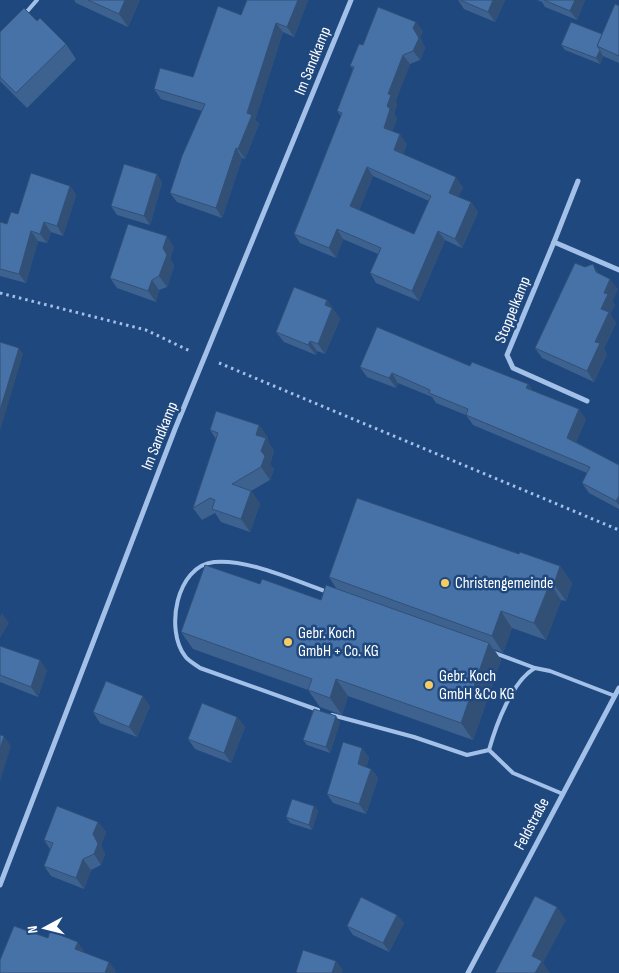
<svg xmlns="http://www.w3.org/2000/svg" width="619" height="973" viewBox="0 0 619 973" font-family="'Sofia Sans Condensed',sans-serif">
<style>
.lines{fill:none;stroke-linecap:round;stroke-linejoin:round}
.path{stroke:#a3c1e8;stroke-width:3;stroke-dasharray:2.5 4;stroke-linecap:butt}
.lane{stroke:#a3c1e8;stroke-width:4}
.street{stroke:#a3c1e8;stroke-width:5}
.wall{fill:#3d6290;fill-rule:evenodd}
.shaded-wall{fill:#325076}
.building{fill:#4772a8;stroke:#325076;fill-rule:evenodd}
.poi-dot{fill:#f6cc62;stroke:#1f487e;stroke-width:2}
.labels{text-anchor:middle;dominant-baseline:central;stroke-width:5;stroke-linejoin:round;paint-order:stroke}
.street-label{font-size:16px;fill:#fff;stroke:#1f487e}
.poi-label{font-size:16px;fill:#fff;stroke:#1f487e;text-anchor:start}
</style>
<rect width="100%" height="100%" fill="#1f487e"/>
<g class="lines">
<!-- path -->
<g class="path">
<path d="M0,293L146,330L190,351"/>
<path d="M219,363L619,530"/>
</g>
<!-- lane -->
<g class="lane">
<path d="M24,15L37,0"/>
<path d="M492,652L535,668"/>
<path d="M318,710L200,668C195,664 188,661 185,656C165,630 176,566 214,562C250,559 295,581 328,592"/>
<path d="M332,715L414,737L467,755L489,750"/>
<path d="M563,794L513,773L489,750C496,725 512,681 535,668L550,671L615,696"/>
</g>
<!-- street -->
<g class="street">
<path d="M554,242L578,181"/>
<path d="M587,401L513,368L507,355L554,242L619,270"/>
<path d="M0,885L175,429L351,0"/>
<path d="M468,973L619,688"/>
</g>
</g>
<!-- wall -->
<g class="wall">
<path d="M74,0H140L128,27L76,3Z"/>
<path d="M308,0L294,37L283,32L255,120L259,124L245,159L242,158L222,218L177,202L170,193L202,111L161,99L154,89L193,77L241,15Z"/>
<path d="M458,0H505L495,22L464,9Z"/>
<path d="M537,0H585L577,20L545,7L542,2Z"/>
<path d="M619,6V63L603,56L600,64L565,50L561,45L602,34Z"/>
<path d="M37,21L66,44L76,59L27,108L0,81V32Z"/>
<path d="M423,31L420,37L425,48L420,60L410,64L395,101L397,104L394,114L397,119L392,131L407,144L403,154L463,187L458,197L471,202L478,212L462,248L445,240L419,301L376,283L370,273L378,254L343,239L336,258L300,243L294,234L341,116L337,111L353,69L350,66L363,45ZM373,176L429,201L414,234L359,210Z"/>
<path d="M157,174L162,183L150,225L117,215L111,206Z"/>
<path d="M70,186L76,195L63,236L51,232L47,243L38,241L26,283L0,276V222L7,224L18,214Z"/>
<path d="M174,247L170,258L174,266L167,287L159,290L156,302L117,288L110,278Z"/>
<path d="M600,274L618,289L612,301L615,305L610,314L616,323L604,349L607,354L594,382L542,358L535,348Z"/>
<path d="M327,300L340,319L325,354L317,351L316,355L284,342L276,332Z"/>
<path d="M470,366L528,384L532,390L586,419L576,442L619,465V509L589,493L582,483L587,473L473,425L466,415L436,403L432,397L398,383L396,388L367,377L360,367Z"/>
<path d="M259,425L268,438L267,440L274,451L270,464L274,469L270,480L251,491L260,504L250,532L221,522L215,513L202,520L193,508L216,439L210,430Z"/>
<path d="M519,554L560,566L572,583L566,601L561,600L546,640L512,628L503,653L494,649L501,660L473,740L348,696L342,715L320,707L308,690L193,649L181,632L260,584L321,600L336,588L329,577Z"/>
<path d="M0,646L47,670L38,697L0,682Z"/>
<path d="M150,706L137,737L100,723L93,712Z"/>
<path d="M237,717L245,727L231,763L195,749L188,739Z"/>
<path d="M340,722L330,753L307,745L303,740Z"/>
<path d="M362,748L369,758L366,767L371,769L378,778L366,814L333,803L327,794Z"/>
<path d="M314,806L318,811L312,830L290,823L286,817Z"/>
<path d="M98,822L106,832L101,845L105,854L101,865L91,870L84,889L51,876L44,866L50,849L44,840Z"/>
<path d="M397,915L404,923L389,952L353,935L347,926Z"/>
</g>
<!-- shaded-wall -->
<g class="shaded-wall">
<path d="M125,0H140L128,27L119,14Z"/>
<path d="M298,0H308L294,37L287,27Z"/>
<path d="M493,0H505L495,22L488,12Z"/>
<path d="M575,0H585L577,20L570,11Z"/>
<path d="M416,22L423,31L420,37L425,48L420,60L413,51V28Z"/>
<path d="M276,23L283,32L255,120L259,124L245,159L238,149L247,113Z"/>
<path d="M600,50L603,56L600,64L596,58Z"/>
<path d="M403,55L410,64L396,101L397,104L394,114L397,119L390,137L384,128L388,94Z"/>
<path d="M400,134L407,144L401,160L394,150Z"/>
<path d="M236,148L242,158L222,218L216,208Z"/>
<path d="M367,167L373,176L357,216L350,206Z"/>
<path d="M157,174L162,183L150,225L144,216Z"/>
<path d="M456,177L463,187L456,202L449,193Z"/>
<path d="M70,186L76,195L63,236L57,226Z"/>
<path d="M471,202L478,212L462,248L455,239Z"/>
<path d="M44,222L51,232L47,243L40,234Z"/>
<path d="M337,229L343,239L336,258L329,248Z"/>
<path d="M31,231L38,241L26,283L19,274Z"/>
<path d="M438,231L445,240L419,301L412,291Z"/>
<path d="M167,236L174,247L170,258L174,266L167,287L159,276L163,248Z"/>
<path d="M593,264L600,275L596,272Z"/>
<path d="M610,279L618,289L612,301L615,305L610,314L616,323L604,349L607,354L594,382L587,371L595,342L604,293Z"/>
<path d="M152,280L159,290L156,302L148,291Z"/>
<path d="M327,300L340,319L325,354L318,344L325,305Z"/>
<path d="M310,341L317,351L316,355L308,345Z"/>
<path d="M19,348L23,354L0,431V410Z"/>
<path d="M392,373L398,383L396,388L389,378Z"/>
<path d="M528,384L534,394L526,388Z"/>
<path d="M579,409L586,419L574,447L567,438Z"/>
<path d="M259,425L268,438L267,440L274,451L270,464L274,469L270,480L261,467V451L256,435Z"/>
<path d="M251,491L260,504L250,532L241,519Z"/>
<path d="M619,496V505L616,501Z"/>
<path d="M560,566L572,583L566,601L554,584Z"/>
<path d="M550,583L561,600L546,640L534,623Z"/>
<path d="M501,611L512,628L503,653L492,636Z"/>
<path d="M2,613L9,623L0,638V617Z"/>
<path d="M489,643L501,660L473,740L461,723Z"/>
<path d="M40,660L47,670L38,697L31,687Z"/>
<path d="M336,679L348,696L342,715L330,698Z"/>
<path d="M143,696L150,706L137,737L129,727Z"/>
<path d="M336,716L340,722L330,753L326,747Z"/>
<path d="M237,717L245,727L231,763L224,753Z"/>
<path d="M4,736L11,746L0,782V749Z"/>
<path d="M362,748L369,758L364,774L358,764Z"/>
<path d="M371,769L378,778L366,814L359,804Z"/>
<path d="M314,806L318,811L312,830L309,825Z"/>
<path d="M98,822L106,832L101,845L105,854L101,865L94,854L93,834Z"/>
<path d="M83,859L91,870L84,889L76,878Z"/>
<path d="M557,907L566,920L543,963L550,973H535L532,956Z"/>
<path d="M397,915L404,923L389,952L383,943Z"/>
<path d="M78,942L84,951L81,958L75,949Z"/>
<path d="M336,961L343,970L342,973H332Z"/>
<path d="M109,962L116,971L115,973H105Z"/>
</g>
<!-- building -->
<g class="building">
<path d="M88,0H125L119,14Z"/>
<path d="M247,0H298L287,27L276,23L247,113L252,115L238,149L236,148L216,208L170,193L182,156L205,104L154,89L160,68L193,77L218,6L241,15Z"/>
<path d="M460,0H493L488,12Z"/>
<path d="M544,0H575L570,11Z"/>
<path d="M615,4L619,6V56L597,46Z"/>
<path d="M378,7L416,22L413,28L419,38L413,51L403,55L388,94L391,95L387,106L390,109L384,128L400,134L394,150L456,177L449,193L471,202L455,239L438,231L412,291L370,273L381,248L337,229L329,248L294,234L342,113L337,111L354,67L350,66L359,44L363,45ZM367,167L431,196L414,234L350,206Z"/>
<path d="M24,8L37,21L40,18L66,44L16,93L0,77V32Z"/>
<path d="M571,22L602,34L597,46L600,50L596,58L561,45Z"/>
<path d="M124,164L157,174L144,216L111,206Z"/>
<path d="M31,173L70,186L57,226L44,222L40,234L31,231L19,274L0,269V222L7,224L11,212L18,214Z"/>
<path d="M128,224L167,236L163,248L167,255L159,276L152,280L148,291L110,278Z"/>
<path d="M575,263L585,267L593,264L596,272L610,279L604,293L608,294L601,309L609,312L595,342L600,343L587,371L535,348Z"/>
<path d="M294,287L327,300L325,305L332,308L318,344L310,341L308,345L276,332Z"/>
<path d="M377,327L470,366L472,362L528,384L526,388L579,409L567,438L619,465V496L616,501L582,483L590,467L466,415L468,409L429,393L430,390L392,373L389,378L360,367Z"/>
<path d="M0,342L19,348L0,410Z"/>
<path d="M216,411L259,425L256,435L266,438L261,451L265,456L261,467L232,484L251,491L241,519L212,509L215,500L210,498L193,508L218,433L210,430Z"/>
<path d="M357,498L519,554L520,552L560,566L554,584L550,583L534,623L501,611L492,636L329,577Z"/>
<path d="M205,565L260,584L262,579L321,600L326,585L489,643L461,723L336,679L330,698L308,690L312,679L181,632Z"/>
<path d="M0,646L40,660L31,687L0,675Z"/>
<path d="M106,681L143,696L129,727L93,712Z"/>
<path d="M202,703L237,717L224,753L188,739Z"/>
<path d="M314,709L336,716L326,747L303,740Z"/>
<path d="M0,735L4,736L0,749Z"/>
<path d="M343,742L362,748L358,764L371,769L359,804L327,794Z"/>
<path d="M292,799L314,806L309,825L286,817Z"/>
<path d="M57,806L98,822L93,834L98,844L94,854L83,859L76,878L44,866L53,843L44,840Z"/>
<path d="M535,896L557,907L532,956L542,961L535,973H495Z"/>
<path d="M361,897L397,915L383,943L347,926Z"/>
<path d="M14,926L48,938L50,931L78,942L75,949L109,962L105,973H0V960Z"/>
<path d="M303,950L336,961L332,973H298L296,972Z"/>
</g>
<!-- markers -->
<g class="poi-dot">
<circle cx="445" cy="583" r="5"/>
<circle cx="288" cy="642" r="5"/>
<circle cx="429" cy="685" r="5"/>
</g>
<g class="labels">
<!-- street labels -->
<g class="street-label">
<text transform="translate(313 61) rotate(-68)">Im Sandkamp</text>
<text transform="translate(513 310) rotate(-68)">Stoppelkamp</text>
<text transform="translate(160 436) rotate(-68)">Im Sandkamp</text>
<text transform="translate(532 824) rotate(-62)">Feldstraße</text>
</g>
<!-- poi labels -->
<g class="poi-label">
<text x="455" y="583">Christengemeinde</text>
<text x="298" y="633">Gebr. Koch<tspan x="298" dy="18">GmbH + Co. KG</tspan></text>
<text x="439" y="676">Gebr. Koch<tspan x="439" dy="18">GmbH &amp;Co KG</tspan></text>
</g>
</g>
<!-- north arrow -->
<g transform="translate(45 928) rotate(263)" stroke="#1f487e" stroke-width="4" paint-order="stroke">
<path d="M0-4L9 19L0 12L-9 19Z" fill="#ffffff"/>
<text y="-8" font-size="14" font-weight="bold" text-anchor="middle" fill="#ffffff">N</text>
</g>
</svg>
